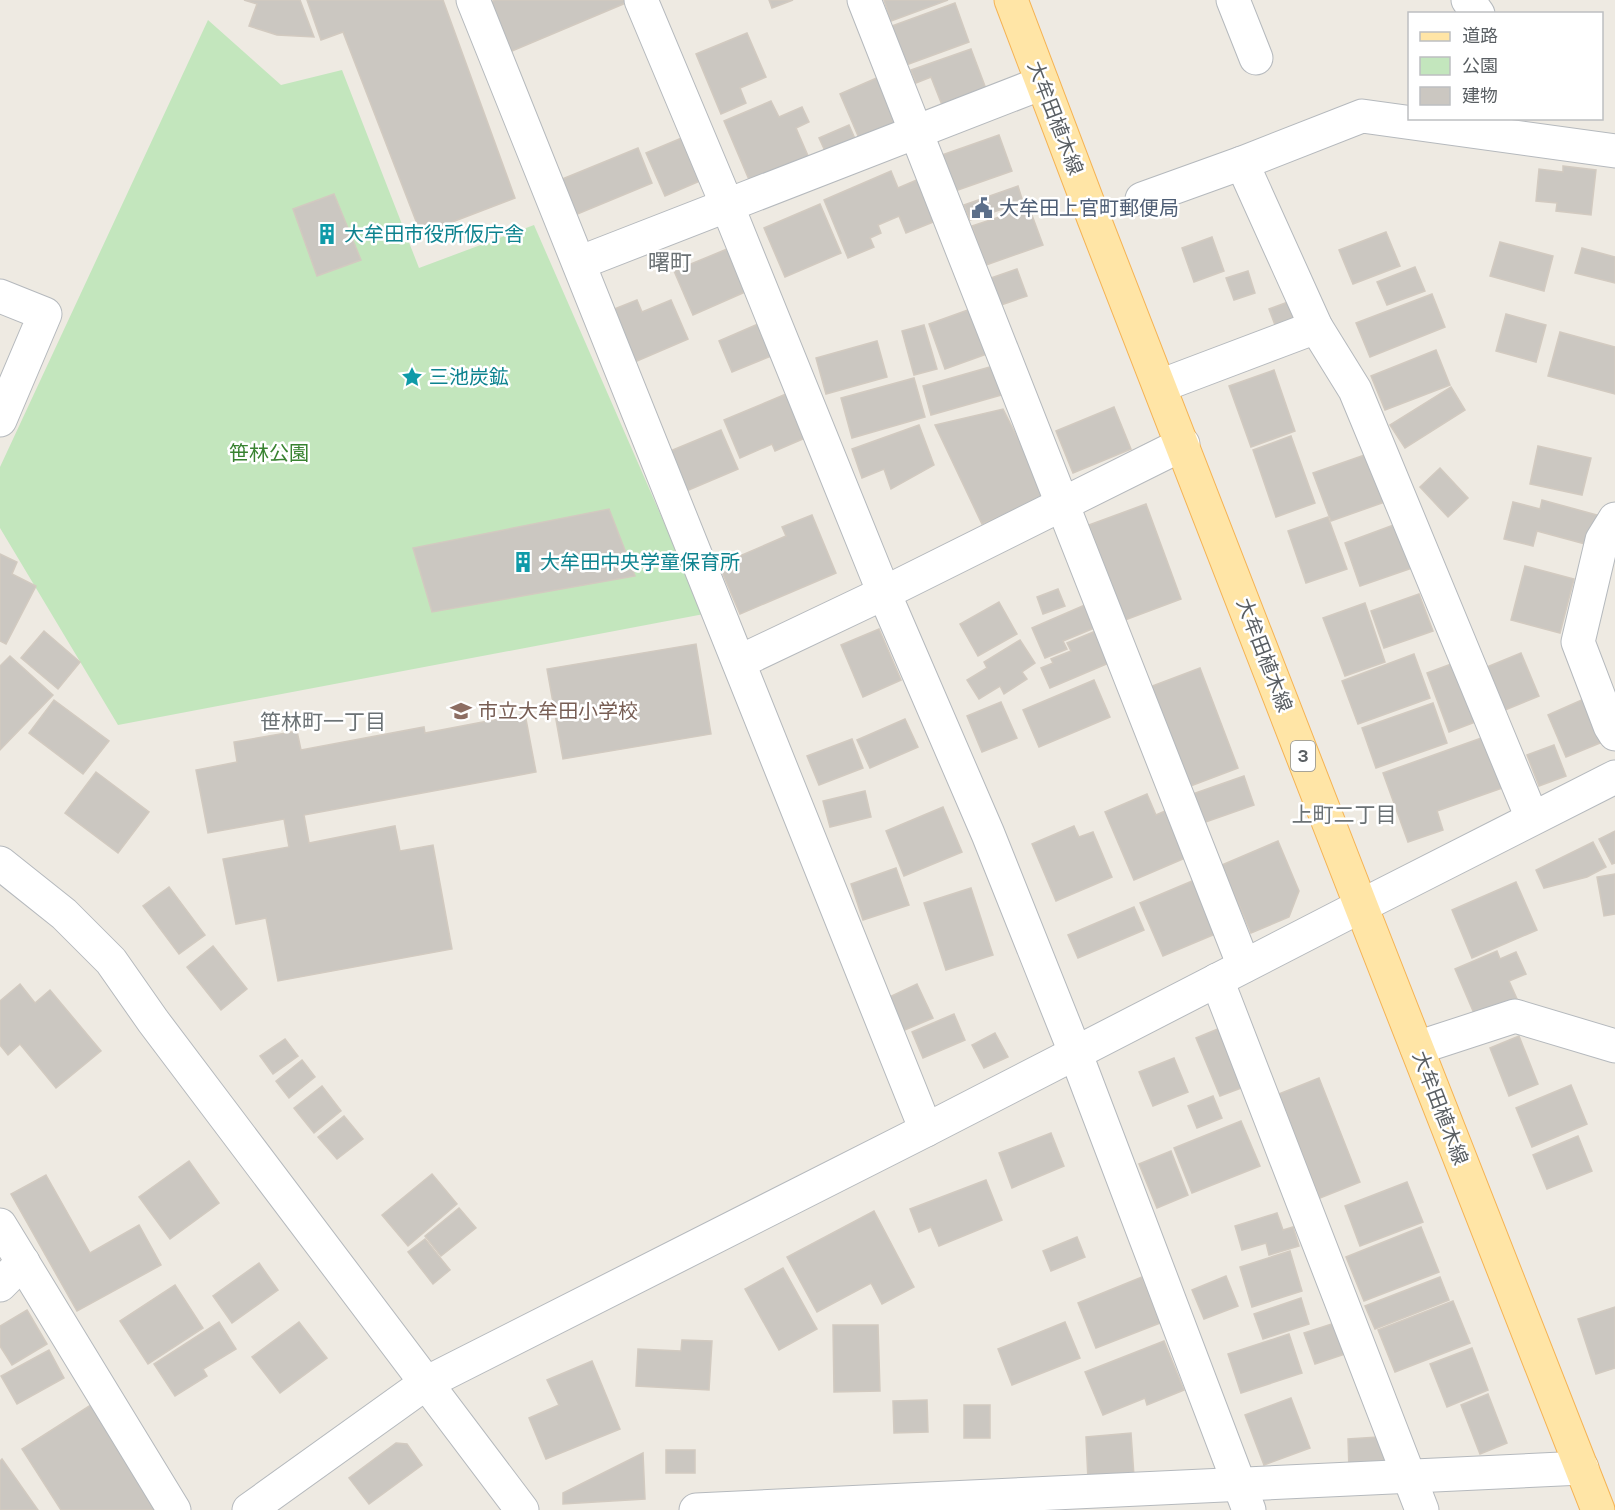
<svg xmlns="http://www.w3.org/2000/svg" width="1615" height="1510" viewBox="0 0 1615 1510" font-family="Karla,'Noto Sans JP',sans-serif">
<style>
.green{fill:#c3e6bd}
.building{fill:#cbc7c1;stroke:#d2cac0;stroke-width:1.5}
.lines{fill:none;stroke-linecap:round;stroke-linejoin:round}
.minor-casing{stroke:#b5b9bd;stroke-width:35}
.major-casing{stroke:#f5b354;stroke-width:35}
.minor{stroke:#fff;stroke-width:33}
.major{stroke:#ffe5a6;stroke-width:33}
.labels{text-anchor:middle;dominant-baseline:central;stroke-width:5;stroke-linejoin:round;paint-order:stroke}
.shield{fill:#fff;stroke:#8c8f92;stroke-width:1.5}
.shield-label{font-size:18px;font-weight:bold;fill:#5a5f63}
.street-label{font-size:20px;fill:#5a5f63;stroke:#fff}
.service-label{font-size:20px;fill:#4e5e75;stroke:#fff;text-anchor:start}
.culture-label{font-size:20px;fill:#0d838f;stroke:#fff;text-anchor:start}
.park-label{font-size:20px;fill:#398331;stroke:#fff}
.education-label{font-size:20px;fill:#785e54;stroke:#fff;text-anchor:start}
.neighbourhood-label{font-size:21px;fill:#6b7275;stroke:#fff}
.quarter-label{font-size:22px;fill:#6b7275;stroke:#fff}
</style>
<rect width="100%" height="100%" fill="#eeeae2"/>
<!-- green -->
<path class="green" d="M208,20L281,85L342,70L419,268L534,225L704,614L118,725L0,528V467Z"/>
<!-- building -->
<g class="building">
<path d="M244,0H300L314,37L277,35L249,26L257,4Z"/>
<path d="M307,0H443L515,198L421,234L343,32L321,40Z"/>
<path d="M495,0H627L628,2L512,51L491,2Z"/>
<path d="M769,0H793L772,8Z"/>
<path d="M884,0H948L891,21Z"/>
<path d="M955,3L969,42L906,65L892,26Z"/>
<path d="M747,33L766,77L740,88L746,103L721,114L696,54Z"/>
<path d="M971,49L988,94L944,110L931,77L916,83L911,70Z"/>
<path d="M888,73L910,125L862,145L840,94Z"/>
<path d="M771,101L779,117L802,107L809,122L796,128L809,158L750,182L724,121Z"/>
<path d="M849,125L856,141L826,153L819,138Z"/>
<path d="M999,135L1012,171L955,191L942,155Z"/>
<path d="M684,137L702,180L665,196L646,153Z"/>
<path d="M638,148L652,183L575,215L560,180Z"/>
<path d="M1563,166L1596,170L1591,215L1556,211L1557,203L1536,201L1539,169L1563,172Z"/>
<path d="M891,171L898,188L926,176L943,218L906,233L899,216L878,225L881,233L870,238L874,247L848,258L824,200Z"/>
<path d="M1018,186L1023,202L970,220L964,205Z"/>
<path d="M334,194L361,260L317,276L293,209Z"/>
<path d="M820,204L841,253L785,277L764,228Z"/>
<path d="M1029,207L1043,245L986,265L972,226Z"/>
<path d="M1386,232L1400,266L1353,284L1339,250Z"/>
<path d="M1212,237L1224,271L1194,282L1182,248Z"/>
<path d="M1500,242L1553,256L1544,291L1490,276Z"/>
<path d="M1582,248L1615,257V283L1575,273Z"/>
<path d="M727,249L745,292L693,315L674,271Z"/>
<path d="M1415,267L1425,291L1387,305L1377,282Z"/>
<path d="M1017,269L1027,296L1001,305L991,278Z"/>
<path d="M1248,271L1255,293L1234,300L1226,278Z"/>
<path d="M1432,294L1445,327L1370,357L1356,323Z"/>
<path d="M1299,298L1312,334L1282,344L1269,309Z"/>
<path d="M637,300L642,312L671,300L688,339L630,364L607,312Z"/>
<path d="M979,306L995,351L945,369L929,324Z"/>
<path d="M1506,314L1546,325L1536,362L1496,351Z"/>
<path d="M758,324L771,356L732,372L719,341Z"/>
<path d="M924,325L937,369L914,375L902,331Z"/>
<path d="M1560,332L1615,347V394L1548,376Z"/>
<path d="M877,341L887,377L826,394L816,358Z"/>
<path d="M1436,350L1450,385L1385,410L1371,376Z"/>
<path d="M997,365L1005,394L931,415L923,386Z"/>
<path d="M1274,370L1295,431L1251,447L1229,386Z"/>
<path d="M914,378L925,417L852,438L841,398Z"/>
<path d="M1451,387L1465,410L1405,448L1390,425Z"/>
<path d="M786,394L805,438L775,451L772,444L740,458L724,420Z"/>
<path d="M1114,407L1131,449L1073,473L1056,431Z"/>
<path d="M1003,409L1047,496L982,524L935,425Z"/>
<path d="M919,425L934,465L891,489L884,469L862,478L852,449Z"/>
<path d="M721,430L738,469L684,492L668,452Z"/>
<path d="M1291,436L1315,503L1276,517L1253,450Z"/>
<path d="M1538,446L1591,458L1582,495L1530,484Z"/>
<path d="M1379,450L1396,498L1331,521L1313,473Z"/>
<path d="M1440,468L1468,498L1448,517L1420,487Z"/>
<path d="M1542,500L1608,518L1600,548L1537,531L1533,546L1504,539L1513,502L1540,509Z"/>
<path d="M1146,504L1181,599L1125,620L1089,525Z"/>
<path d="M609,509L635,576L432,612L413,548Z"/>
<path d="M812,515L836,573L740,614L719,565L786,536L782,527Z"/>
<path d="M1328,517L1347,569L1306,583L1288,531Z"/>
<path d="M1399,523L1415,567L1360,586L1345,543Z"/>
<path d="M0,554L17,562L12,574L36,586L6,644L0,641Z"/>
<path d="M1525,566L1574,579L1560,633L1511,620Z"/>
<path d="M1058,589L1065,606L1043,614L1037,597Z"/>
<path d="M1419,594L1433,631L1384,648L1371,611Z"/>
<path d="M1094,601L1104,624L1063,641L1067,649L1045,658L1032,628Z"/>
<path d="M999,602L1017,634L978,656L960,624Z"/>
<path d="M1365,603L1385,662L1345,676L1323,618Z"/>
<path d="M879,629L901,680L863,697L841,645Z"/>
<path d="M1098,630L1111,662L1050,688L1041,668L1053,663L1051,659L1071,651L1067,643Z"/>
<path d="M44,631L80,662L58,689L21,658Z"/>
<path d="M1020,640L1035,663L1022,672L1027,679L1004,694L1000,686L979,699L967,680L987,668L984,662Z"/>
<path d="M696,644L711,734L563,759L547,669Z"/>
<path d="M1521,653L1539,696L1505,710L1487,667Z"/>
<path d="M1414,654L1430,698L1358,724L1342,681Z"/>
<path d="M10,656L53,695L0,750V666Z"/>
<path d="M1462,660L1483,719L1449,732L1427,673Z"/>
<path d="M1200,668L1238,768L1180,790L1142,690Z"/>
<path d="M1094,680L1110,717L1039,747L1023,710Z"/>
<path d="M1593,695L1612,738L1566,757L1548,715Z"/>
<path d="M54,700L109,741L83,774L29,733Z"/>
<path d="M1001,702L1017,738L982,752L967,716Z"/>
<path d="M1433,703L1447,743L1376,768L1362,728Z"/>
<path d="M525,714L536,772L304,815L309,843L395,826L400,851L433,845L452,949L278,981L266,918L236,924L223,859L289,847L284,819L208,833L196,770L237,762L234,742L297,731L301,750L424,727L425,733Z"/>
<path d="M905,719L918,747L870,768L857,740Z"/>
<path d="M1487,736L1505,787L1437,811L1443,830L1408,842L1383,773Z"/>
<path d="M852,739L863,768L819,785L807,756Z"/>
<path d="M1554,745L1566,776L1539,786L1527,755Z"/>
<path d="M96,772L149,812L118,853L65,813Z"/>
<path d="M1244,776L1254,805L1197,825L1187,796Z"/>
<path d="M865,791L871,817L830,827L823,801Z"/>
<path d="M1147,794L1156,815L1165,811L1185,858L1134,880L1105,812Z"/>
<path d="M943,807L962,852L904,876L886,831Z"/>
<path d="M1074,826L1079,837L1093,832L1112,877L1056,901L1032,844Z"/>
<path d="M1615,831V863L1612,864L1599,839Z"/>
<path d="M1278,841L1299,891L1289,917L1251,933L1222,865Z"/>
<path d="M1593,842L1606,867L1587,877L1544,888L1536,870Z"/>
<path d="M896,868L909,905L863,920L851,884Z"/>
<path d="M1615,874V914L1604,916L1597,877Z"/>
<path d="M1204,876L1227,929L1163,956L1140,903Z"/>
<path d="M1516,882L1537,930L1472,958L1452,910Z"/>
<path d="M169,887L205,935L179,954L143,906Z"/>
<path d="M971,888L993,955L946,970L924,903Z"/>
<path d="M1134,907L1144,930L1078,958L1068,935Z"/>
<path d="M213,946L247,989L221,1010L187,967Z"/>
<path d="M1497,951L1500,959L1516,952L1526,974L1509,981L1518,1001L1476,1018L1455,969Z"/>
<path d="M20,984L35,1003L50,990L101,1051L56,1088L20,1044L8,1055L0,1045V1001Z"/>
<path d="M917,984L933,1018L900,1032L885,999Z"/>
<path d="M954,1014L965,1040L923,1058L912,1032Z"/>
<path d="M1225,1026L1249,1085L1220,1096L1196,1038Z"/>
<path d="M995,1033L1008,1057L984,1068L972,1045Z"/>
<path d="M1519,1036L1538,1084L1509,1096L1490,1048Z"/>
<path d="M285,1039L298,1056L273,1074L260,1056Z"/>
<path d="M1174,1058L1188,1092L1153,1106L1139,1072Z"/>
<path d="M302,1060L315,1077L289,1098L276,1081Z"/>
<path d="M1319,1078L1360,1182L1320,1198L1279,1094Z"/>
<path d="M1571,1085L1587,1124L1532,1147L1516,1108Z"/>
<path d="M322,1086L341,1111L314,1133L294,1108Z"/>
<path d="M1213,1096L1222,1118L1197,1128L1188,1106Z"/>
<path d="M344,1116L363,1139L337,1159L318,1137Z"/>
<path d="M1241,1121L1260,1166L1192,1193L1174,1148Z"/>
<path d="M1051,1133L1064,1166L1012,1188L999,1153Z"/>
<path d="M1578,1136L1592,1171L1547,1189L1533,1155Z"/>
<path d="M1171,1151L1188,1195L1157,1208L1139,1164Z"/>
<path d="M189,1161L219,1203L170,1239L139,1197Z"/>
<path d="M432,1174L457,1204L408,1246L382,1215Z"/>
<path d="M46,1175L90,1253L139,1225L161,1265L77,1311L11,1194Z"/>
<path d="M986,1180L1002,1220L939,1246L931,1227L919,1232L910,1209Z"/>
<path d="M1407,1182L1423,1222L1360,1246L1345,1206Z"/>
<path d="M459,1208L476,1228L441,1256L425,1236Z"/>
<path d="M874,1211L914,1287L882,1304L871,1283L817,1312L787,1257Z"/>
<path d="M1277,1213L1283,1230L1293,1227L1299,1246L1269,1255L1266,1243L1242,1250L1235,1226Z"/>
<path d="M1421,1227L1439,1272L1364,1301L1346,1257Z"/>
<path d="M1077,1237L1085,1257L1051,1271L1043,1251Z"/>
<path d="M425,1239L450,1270L433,1284L408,1252Z"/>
<path d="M1290,1251L1302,1291L1252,1307L1240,1267Z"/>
<path d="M259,1263L278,1290L232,1323L213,1296Z"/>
<path d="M783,1268L817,1329L779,1350L745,1289Z"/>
<path d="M1226,1276L1238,1306L1204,1319L1192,1290Z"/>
<path d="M1142,1277L1160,1323L1096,1348L1078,1303Z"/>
<path d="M1440,1277L1449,1300L1375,1329L1365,1306Z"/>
<path d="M175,1285L203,1328L148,1364L120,1321Z"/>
<path d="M1301,1298L1309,1324L1263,1339L1254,1314Z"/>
<path d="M1453,1301L1470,1343L1395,1372L1378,1330Z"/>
<path d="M1615,1307V1368L1596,1374L1578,1319Z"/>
<path d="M27,1310L47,1344L12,1365L0,1346V1326Z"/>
<path d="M1341,1321L1351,1352L1315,1364L1304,1333Z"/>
<path d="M219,1322L236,1349L203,1369L207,1376L175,1396L154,1364Z"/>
<path d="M299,1322L327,1358L280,1393L252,1357Z"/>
<path d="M1065,1322L1080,1358L1012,1385L998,1349Z"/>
<path d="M833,1325H878L880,1391L834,1392Z"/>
<path d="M1289,1334L1302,1373L1241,1393L1228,1354Z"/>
<path d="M682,1340L712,1341L709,1390L636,1386L638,1349L681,1351Z"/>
<path d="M1164,1341L1184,1390L1147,1405L1145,1398L1103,1415L1085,1372Z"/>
<path d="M1472,1348L1488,1390L1447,1407L1430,1364Z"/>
<path d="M49,1350L64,1378L17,1404L1,1376Z"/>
<path d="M592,1361L620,1429L546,1459L529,1418L559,1405L547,1380Z"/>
<path d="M1488,1394L1507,1443L1480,1454L1461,1405Z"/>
<path d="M1291,1398L1310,1448L1264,1465L1245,1415Z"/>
<path d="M927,1400L928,1432L894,1433L893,1401Z"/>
<path d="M97,1401L166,1510H61L22,1449Z"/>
<rect x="964" y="1405" width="26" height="33"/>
<path d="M1131,1433L1134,1476L1088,1480L1086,1437Z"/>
<path d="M1393,1436L1395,1468L1349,1470L1348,1439Z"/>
<path d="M396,1443L407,1444L422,1465L369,1504L349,1478Z"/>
<rect x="666" y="1450" width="29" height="23"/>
<path d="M643,1453L645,1499L563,1504V1493Z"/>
<path d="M2,1459L38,1510H0V1461Z"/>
</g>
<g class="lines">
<defs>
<g id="minor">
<path d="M473,0L926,1130"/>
<path d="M641,0L727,205L884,593L988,834L1075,1052L1249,1510"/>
<path d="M864,0L1244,966"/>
<path d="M1233,0L1256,58"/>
<path d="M1468,0L1478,14"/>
<path d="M1242,163L1316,327L1355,390L1532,818"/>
<path d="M1142,199L1242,163L1362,116L1615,151"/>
<path d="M579,263L1042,83"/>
<path d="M0,296L45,314L0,420"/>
<path d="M1160,386L1316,327"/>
<path d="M1615,519L1602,540L1578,642L1610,726L1615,734"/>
<path d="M739,662L884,593L1183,444"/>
<path d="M0,863L64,914L111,961L153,1021L522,1510"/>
<path d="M1217,980L1422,1510"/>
<path d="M1417,1048L1515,1016L1615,1046"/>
<path d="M0,1225L174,1510"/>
<path d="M0,1285L23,1262"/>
<path d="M249,1510L426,1383L926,1130L1361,906L1615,777"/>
<path d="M696,1510L1582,1468"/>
</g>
<path id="major" d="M1011,0L1094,219L1361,906L1598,1510"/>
</defs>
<!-- minor casing -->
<use href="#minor" class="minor-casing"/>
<!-- major casing -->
<use href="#major" class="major-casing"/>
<!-- minor -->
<use href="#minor" class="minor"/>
<!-- major -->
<use href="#major" class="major"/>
</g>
<!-- icons -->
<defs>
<symbol id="civic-bare" viewBox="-9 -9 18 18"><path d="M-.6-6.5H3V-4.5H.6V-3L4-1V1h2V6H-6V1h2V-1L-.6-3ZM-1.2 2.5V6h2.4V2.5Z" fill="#5c6f8a" stroke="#fff" stroke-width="2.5" paint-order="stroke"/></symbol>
<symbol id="building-bare" viewBox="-9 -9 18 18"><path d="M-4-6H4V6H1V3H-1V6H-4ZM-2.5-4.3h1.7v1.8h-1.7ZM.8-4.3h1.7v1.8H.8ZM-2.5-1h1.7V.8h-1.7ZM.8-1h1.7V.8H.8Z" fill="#0f9aa8" stroke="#fff" stroke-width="2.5" paint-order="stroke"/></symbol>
<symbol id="sight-bare" viewBox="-9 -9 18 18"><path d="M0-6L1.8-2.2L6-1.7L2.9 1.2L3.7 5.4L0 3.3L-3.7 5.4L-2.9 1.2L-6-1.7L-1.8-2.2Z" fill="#0f9aa8" stroke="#fff" stroke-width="2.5" paint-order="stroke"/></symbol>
<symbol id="school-bare" viewBox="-9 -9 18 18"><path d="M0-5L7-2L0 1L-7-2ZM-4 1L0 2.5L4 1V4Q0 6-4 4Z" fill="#8d6e63" stroke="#fff" stroke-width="2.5" paint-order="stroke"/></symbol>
</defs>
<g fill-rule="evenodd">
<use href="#civic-bare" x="967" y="193" width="30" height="30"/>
<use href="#building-bare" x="312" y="219" width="30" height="30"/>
<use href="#sight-bare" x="397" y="362" width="30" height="30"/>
<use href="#building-bare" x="508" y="547" width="30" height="30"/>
<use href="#school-bare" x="446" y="696" width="30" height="30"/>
</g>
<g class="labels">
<!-- shield labels -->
<rect class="shield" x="1291" y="741" width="24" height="30" rx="4.5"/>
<g class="shield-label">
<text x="1303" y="756">3</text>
</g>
<!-- street labels -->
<g class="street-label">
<text transform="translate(1055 118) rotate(69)">大牟田植木線</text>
<text transform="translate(1264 655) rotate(69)">大牟田植木線</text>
<text transform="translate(1440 1108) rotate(69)">大牟田植木線</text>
</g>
<!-- service labels -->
<g class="service-label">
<text x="999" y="208">大牟田上官町郵便局</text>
</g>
<!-- culture labels -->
<g class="culture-label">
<text x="344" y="234">大牟田市役所仮庁舎</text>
<text x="429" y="377">三池炭鉱</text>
<text x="540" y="562">大牟田中央学童保育所</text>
</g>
<!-- park labels -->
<g class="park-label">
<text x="269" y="453">笹林公園</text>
</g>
<!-- education labels -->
<g class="education-label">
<text x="478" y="711">市立大牟田小学校</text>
</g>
<!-- neighbourhood labels -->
<g class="neighbourhood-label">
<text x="323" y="722">笹林町一丁目</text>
<text x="1344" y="815">上町二丁目</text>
</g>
<!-- quarter labels -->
<g class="quarter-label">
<text x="670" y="263">曙町</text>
</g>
</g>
<!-- legend -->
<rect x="1408" y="12" width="195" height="108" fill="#ffffff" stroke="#bdbfc1" stroke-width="1.5"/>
<rect x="1420" y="32" width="30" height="9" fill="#ffe5a6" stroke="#bdbfc1" stroke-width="1.5"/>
<text x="1462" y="42" font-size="18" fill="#5a5f63">道路</text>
<rect x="1420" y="57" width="30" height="18" fill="#c3e6bd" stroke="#bdbfc1" stroke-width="1.5"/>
<text x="1462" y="72" font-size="18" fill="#5a5f63">公園</text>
<rect x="1420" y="87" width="30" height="18" fill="#cbc7c1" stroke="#bdbfc1" stroke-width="1.5"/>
<text x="1462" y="102" font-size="18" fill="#5a5f63">建物</text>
</svg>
